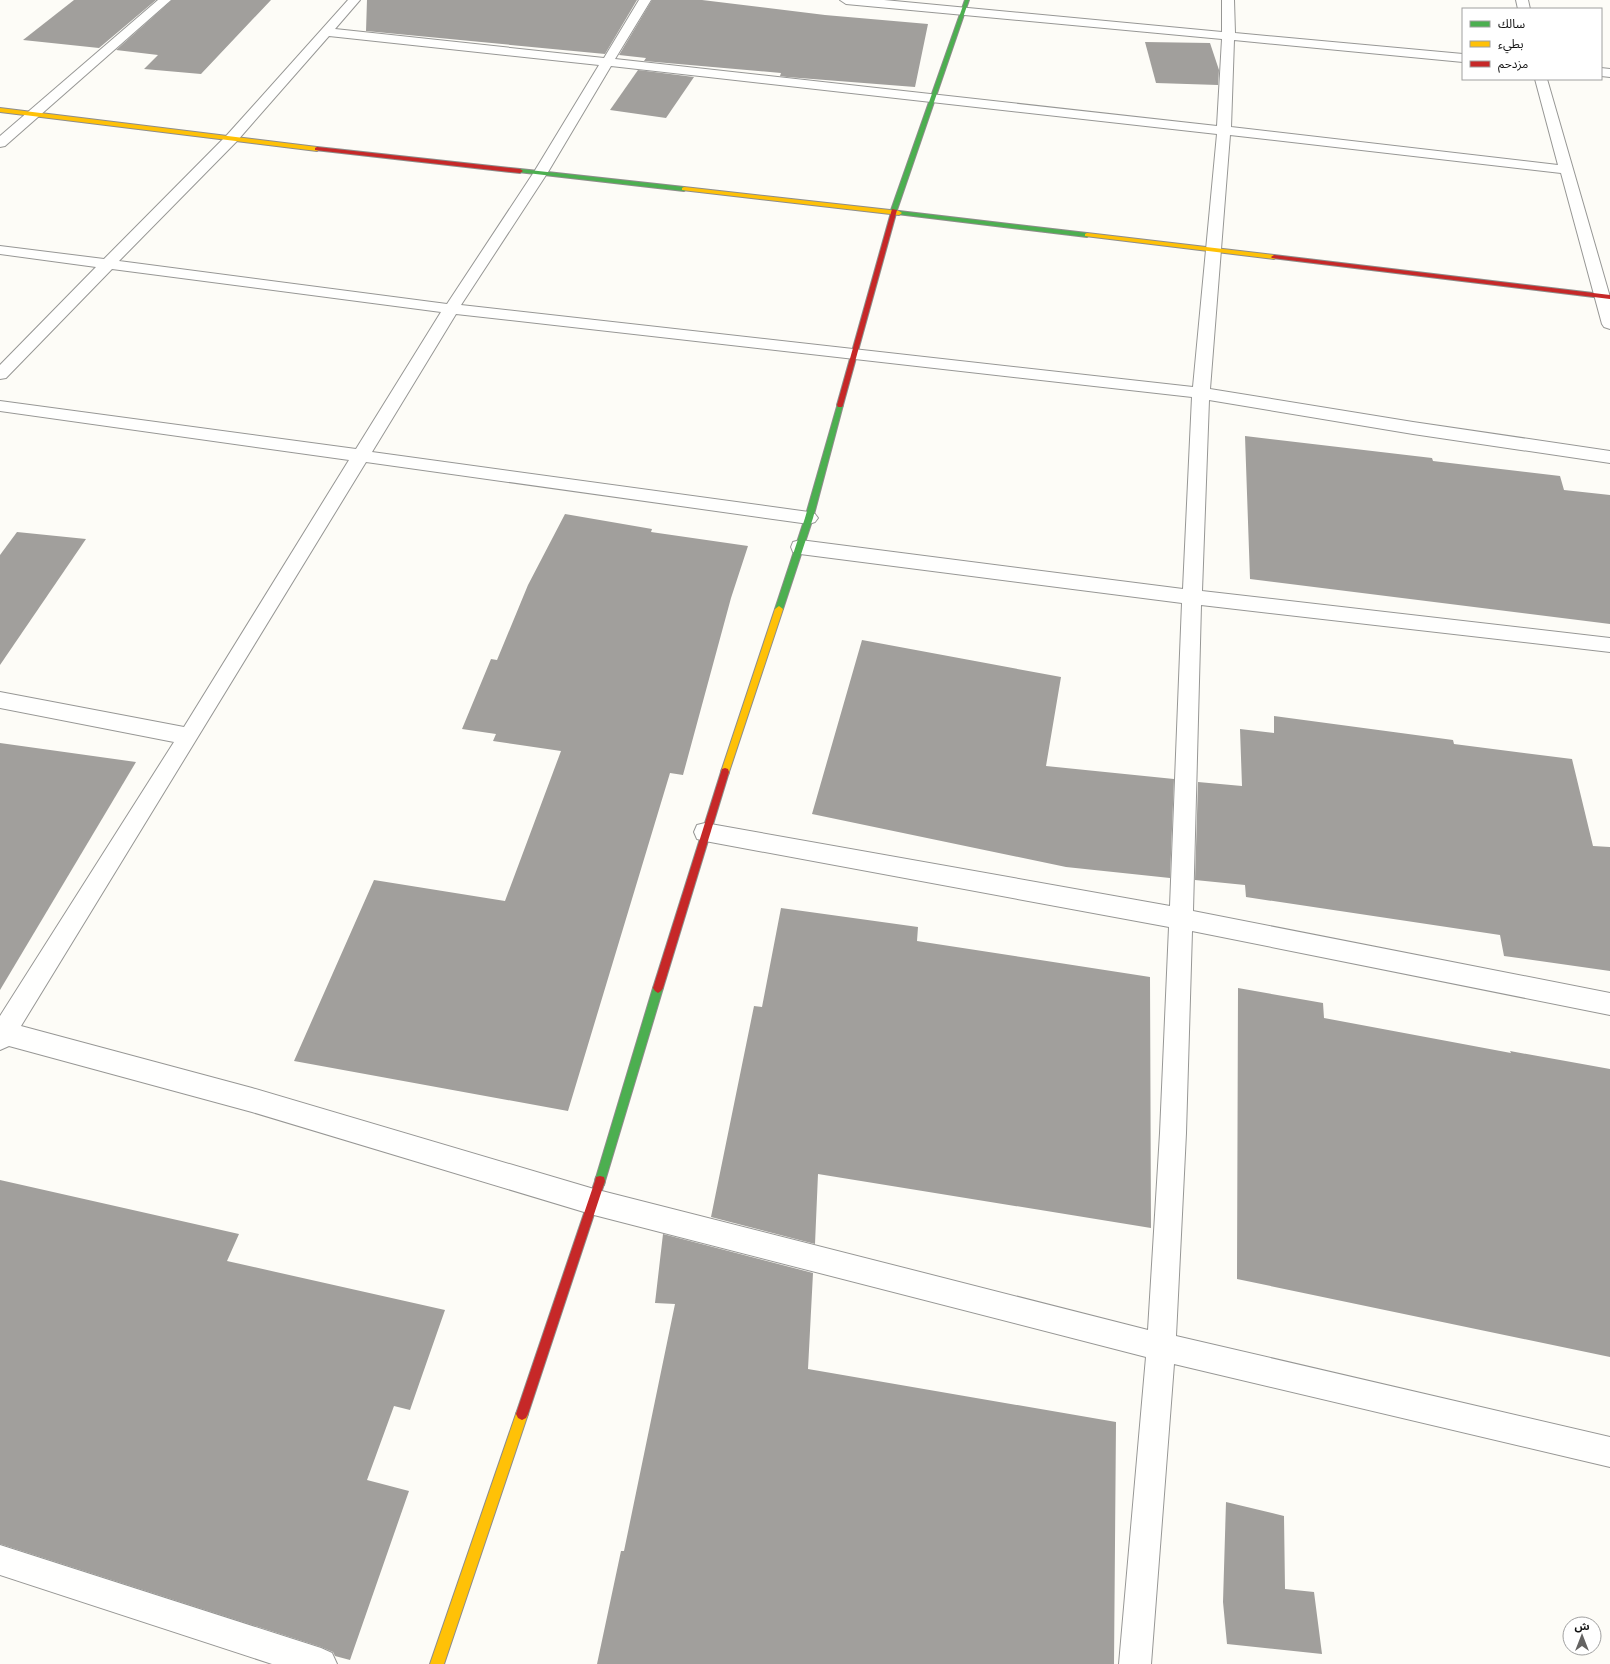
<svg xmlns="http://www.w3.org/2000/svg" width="1610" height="1664" viewBox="0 0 1610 1664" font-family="'Crimson Pro','Noto Sans Arabic',serif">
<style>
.building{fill:#a19f9c}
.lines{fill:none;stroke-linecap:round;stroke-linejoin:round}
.street-casing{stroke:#979795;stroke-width:2}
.fast-casing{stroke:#8e8d8b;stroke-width:2}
.slow-casing{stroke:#8e8d8b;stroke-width:2}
.jam-casing{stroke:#8e8d8b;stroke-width:2}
.street{fill:#fffffe;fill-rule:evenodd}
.fast{fill:#4caf50;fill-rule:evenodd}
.slow{fill:#ffc107;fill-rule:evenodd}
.jam{fill:#c62828;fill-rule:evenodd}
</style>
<rect width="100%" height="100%" fill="#fdfcf7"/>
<!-- building -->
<g class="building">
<path d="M74,0H156L99,48L23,40Z"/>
<path d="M172,0H271L201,74L144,69L158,55L116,50Z"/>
<path d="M367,0H637L605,54L366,31Z"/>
<path d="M652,0H702L825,15L928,24L915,87L787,77L780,76L781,73L644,61L646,58L619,55Z"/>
<path d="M1145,42L1210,43L1219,70L1218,85L1156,83Z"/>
<path d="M638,70L694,77L666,118L610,110Z"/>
<path d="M1245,436L1432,458L1433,461L1560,476L1564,490L1610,495V624L1250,579Z"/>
<path d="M565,514L652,529L651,532L748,546L731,598L683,775L670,773L568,1111L294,1061L374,880L505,901L561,751L493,741L496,734L462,729L491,659L497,660L528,585Z"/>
<path d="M17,532L86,539L0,665V555Z"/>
<path d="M862,640L1061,677L1046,766L1174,779L1170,878L1066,867L812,814Z"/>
<path d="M1274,716L1453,740L1454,744L1572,759L1593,846L1610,847V971L1504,956L1500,935L1246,897L1245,885L1195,880L1198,782L1242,786L1240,729L1274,733Z"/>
<path d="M0,743L136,762L0,990Z"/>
<path d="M781,908L918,927L917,941L1150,977L1151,1228L818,1174L815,1244L711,1217L754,1006L762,1007Z"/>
<path d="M1238,988L1323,1003L1324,1018L1511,1053L1510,1051L1610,1069V1357L1237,1279Z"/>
<path d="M0,1180L239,1234L227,1261L445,1310L410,1410L394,1406L367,1480L409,1491L350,1660L335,1656L333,1652L321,1647L0,1544Z"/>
<path d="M663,1234L813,1273L808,1369L1116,1422L1114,1664H597L621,1551H624L675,1304L655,1303Z"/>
<path d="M1226,1502L1284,1516L1285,1589L1314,1592L1322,1654L1227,1644L1223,1602Z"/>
</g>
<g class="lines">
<defs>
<g id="street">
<path d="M158,0H171L5,146L0,147V136Z"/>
<path d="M348,0H360L335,29L604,58L639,0H651L615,59L1217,126L1222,39L846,4L840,0H884L1222,32V0H1234L1235,33L1463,54V62L1234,40L1231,127L1558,165L1535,79H1547L1610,297V329L1604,327L1602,324L1561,173L1230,135L1210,389L1413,422L1610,451V463L1413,434L1209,400L1202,591L1610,638V652L1201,605L1193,911L1610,993V1015L1192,931L1186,1133L1176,1336L1610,1437V1467L1174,1364L1151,1664H1119L1146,1357L594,1215L252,1112L9,1046L0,1050V1016L174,742L0,708V692L184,727L349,460L0,411V401L356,449L441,312L112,269L6,378L0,379V365L96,267L0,254V246L104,259L227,135ZM329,36L599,65L534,172L447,304L119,261L237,141ZM611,66L1217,134L1193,387L461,305L548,172ZM456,314L1192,397L1183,589L800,540L793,542L791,547L793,552L800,554L1182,603L1170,906L705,823L697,825L694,832L697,839L705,841L1169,927L1160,1133L1148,1330L594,1189L252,1088L21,1026L366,462L809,524L815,522L818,518L815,514L809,512L372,452Z"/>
<path d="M1516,0H1528L1530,9H1518Z"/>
<path d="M1601,68L1610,69V77L1601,76Z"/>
<path d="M0,1545L321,1648L332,1653L337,1664H272L0,1575Z"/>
</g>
<g id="fast">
<path d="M965,0H969L897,210L892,211L891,210Z"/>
<path d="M520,169L684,187L687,189L684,191L518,172V170Z"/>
<path d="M899,211L1087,233L1090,235L1087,237L897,214L896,213Z"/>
<path d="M838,403H842L843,405L813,518L783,609L779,612L775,609L805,518Z"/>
<path d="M658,983L661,985L663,988L605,1181L604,1185L600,1186L596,1185L595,1181L653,988L655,985Z"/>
</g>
<g id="slow">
<path d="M0,108L317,147L320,149L317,151L0,112Z"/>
<path d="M684,187L899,211L902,213L899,215L682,190V188Z"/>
<path d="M1087,233L1274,255L1277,257L1274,259L1085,236V234Z"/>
<path d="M779,606L783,609L729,772L728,775H722L721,772L775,609Z"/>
<path d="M522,1408L526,1410L528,1414L444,1664H430L516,1414L518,1410Z"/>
</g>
<g id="jam">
<path d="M317,147L520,169L523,171L520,173L315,150V148Z"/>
<path d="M892,209L897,210L843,405L842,407H838L837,405Z"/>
<path d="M1274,255L1610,295V299L1272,258L1271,257Z"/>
<path d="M725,768L728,769L729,772L663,988L661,991L658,993L655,991L653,988L721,772L722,769Z"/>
<path d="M600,1176L604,1177L605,1181L528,1414L526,1418L522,1420L518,1418L516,1414L595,1181L596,1177Z"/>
</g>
</defs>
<!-- street casing -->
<use href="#street" class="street-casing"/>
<!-- fast casing -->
<use href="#fast" class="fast-casing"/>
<!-- slow casing -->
<use href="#slow" class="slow-casing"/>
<!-- jam casing -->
<use href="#jam" class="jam-casing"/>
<!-- street -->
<use href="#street" class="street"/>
<!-- fast -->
<use href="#fast" class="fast"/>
<!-- slow -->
<use href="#slow" class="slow"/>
<!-- jam -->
<use href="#jam" class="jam"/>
</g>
<!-- legend -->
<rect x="1462" y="8" width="140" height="72" fill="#ffffff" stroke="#a0a0a0"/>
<rect x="1470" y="21" width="20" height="6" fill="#4caf50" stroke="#a0a0a0"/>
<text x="1498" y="28" font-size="12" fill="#111111">سالك</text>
<rect x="1470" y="41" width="20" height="6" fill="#ffc107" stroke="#a0a0a0"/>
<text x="1498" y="48" font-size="12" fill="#111111">بطيء</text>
<rect x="1470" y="61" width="20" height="6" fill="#c62828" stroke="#a0a0a0"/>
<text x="1498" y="68" font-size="12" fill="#111111">مزدحم</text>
<!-- north arrow -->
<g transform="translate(1582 1636)"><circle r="19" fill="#ffffff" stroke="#a0a0a0"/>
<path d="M0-3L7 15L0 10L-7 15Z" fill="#646362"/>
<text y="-6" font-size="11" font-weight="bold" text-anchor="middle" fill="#111111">ش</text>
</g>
</svg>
